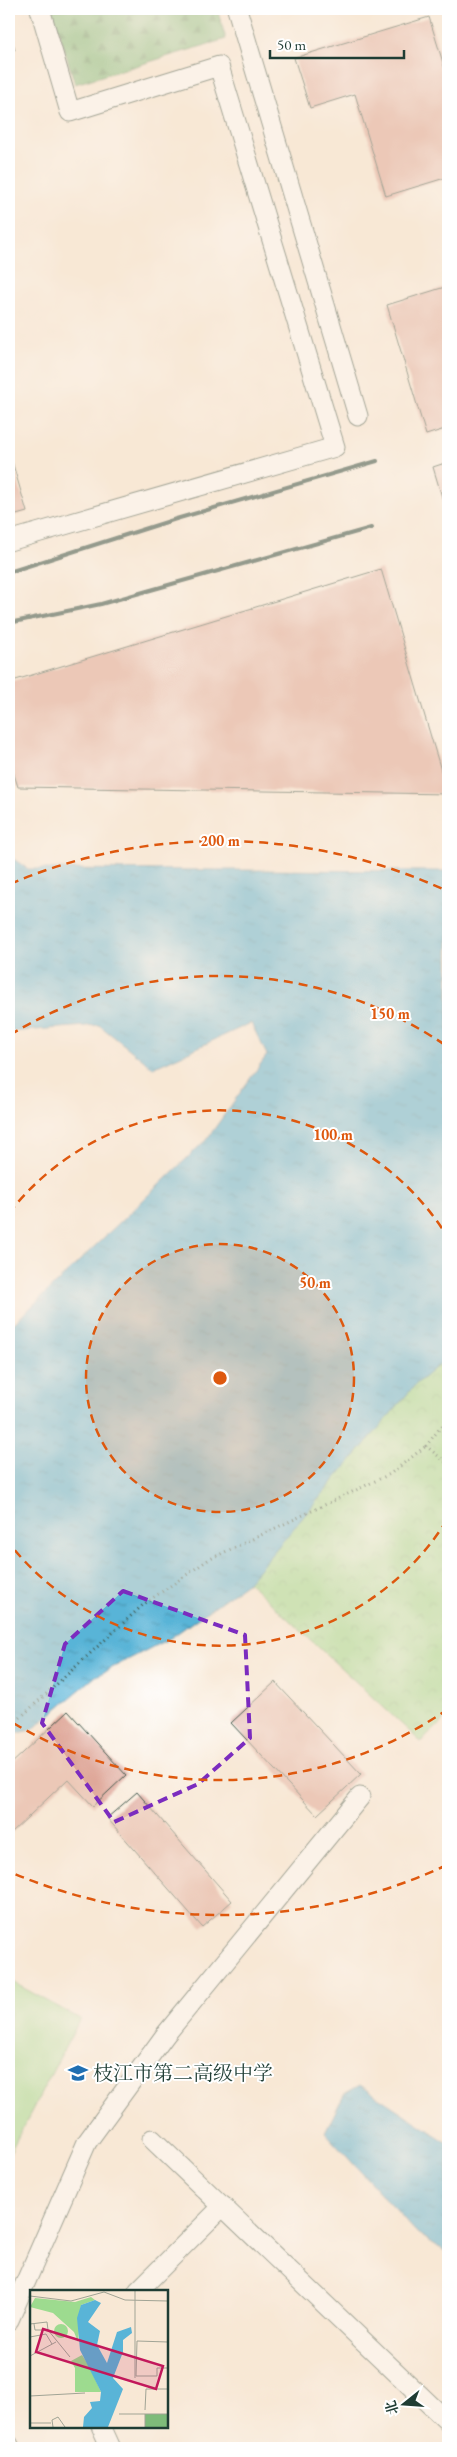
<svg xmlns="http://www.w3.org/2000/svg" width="457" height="2457" viewBox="0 0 457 2457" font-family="'EB Garamond','Noto Serif SC',serif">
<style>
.green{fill:#9ddb8f;stroke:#5e8c62}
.forest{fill:url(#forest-firs);stroke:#4e7c57}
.park{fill:url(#park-crowns);stroke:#5e8c62}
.water{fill:url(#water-ripples);stroke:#3c7886}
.building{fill:#dda293}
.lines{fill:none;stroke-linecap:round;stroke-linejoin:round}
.minor-casing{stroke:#40574c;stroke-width:21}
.path{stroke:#40574c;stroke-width:3;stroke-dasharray:1 4;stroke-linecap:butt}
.minor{stroke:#fff;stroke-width:19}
.rail{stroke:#1f3d34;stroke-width:4}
.marked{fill:none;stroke:#7b2cbf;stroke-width:4;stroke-dasharray:10 6;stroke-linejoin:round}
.ring{fill:none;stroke:#de580e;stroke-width:2.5;stroke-dasharray:9 6}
.labels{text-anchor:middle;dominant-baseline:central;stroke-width:4;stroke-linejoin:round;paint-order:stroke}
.poi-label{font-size:20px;fill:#1f3d34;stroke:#fff;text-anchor:start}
.inset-road{fill:none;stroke:#a1a495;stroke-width:1}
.view{fill:#c2185b;fill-opacity:0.15;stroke:#c2185b;stroke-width:2.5}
.inset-edge{fill:none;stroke:#1f3d34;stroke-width:2.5}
.centre{fill:#de580e;stroke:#fff;stroke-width:2.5}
.ring-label{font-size:15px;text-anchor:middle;font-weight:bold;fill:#de580e;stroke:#fff;stroke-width:4;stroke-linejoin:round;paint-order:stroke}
</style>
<defs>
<pattern id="forest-firs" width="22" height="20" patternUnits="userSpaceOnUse" patternTransform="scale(1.25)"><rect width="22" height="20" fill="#7ebb7a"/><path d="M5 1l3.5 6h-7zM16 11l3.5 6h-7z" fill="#679965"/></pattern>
<pattern id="park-crowns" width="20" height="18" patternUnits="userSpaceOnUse" patternTransform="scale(1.25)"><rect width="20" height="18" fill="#9ddb8f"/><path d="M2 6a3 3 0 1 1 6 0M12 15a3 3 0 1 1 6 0" fill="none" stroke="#87bd7c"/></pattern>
<pattern id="water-ripples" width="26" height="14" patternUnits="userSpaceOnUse" patternTransform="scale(1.25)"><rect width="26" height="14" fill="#59b4d7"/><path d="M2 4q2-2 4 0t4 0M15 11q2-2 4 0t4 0" fill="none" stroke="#4994af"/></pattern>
</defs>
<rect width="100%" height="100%" fill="#fff"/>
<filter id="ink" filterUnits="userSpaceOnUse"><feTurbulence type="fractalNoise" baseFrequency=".02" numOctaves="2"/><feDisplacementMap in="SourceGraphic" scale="10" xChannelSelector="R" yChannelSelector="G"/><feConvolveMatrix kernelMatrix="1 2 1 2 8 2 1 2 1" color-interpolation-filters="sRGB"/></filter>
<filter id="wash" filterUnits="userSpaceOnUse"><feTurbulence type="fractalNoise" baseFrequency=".0096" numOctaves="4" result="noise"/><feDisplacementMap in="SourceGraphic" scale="20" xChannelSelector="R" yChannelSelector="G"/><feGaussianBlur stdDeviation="1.12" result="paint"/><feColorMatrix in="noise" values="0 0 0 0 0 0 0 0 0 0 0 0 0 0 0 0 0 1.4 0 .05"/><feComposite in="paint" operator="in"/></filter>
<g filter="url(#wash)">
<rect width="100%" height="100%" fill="#f8e8d5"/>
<!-- green -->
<path class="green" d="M9,1980L80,2019L9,2154Z"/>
<!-- forest -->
<path class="forest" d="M52,9H217L226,39L75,84Z"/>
<!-- park -->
<path class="park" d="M448,1357V1716L421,1742L248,1582L415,1385Z"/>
<!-- water -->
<g class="water">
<path d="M9,856L28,869L448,871V1357L415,1385L248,1582L172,1637L96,1676L32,1730L9,1735V1328L207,1139L267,1055L251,1023L153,1068L99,1025L9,1032Z"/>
<path d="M360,2085L448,2143V2253L417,2233L325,2133L344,2094Z"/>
</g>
<g id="blocks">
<!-- building -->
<g class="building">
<path d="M429,17L448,79V177L386,196L355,94L310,108L294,58Z"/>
<path d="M9,30L15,50L9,51Z"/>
<path d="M448,286V428L426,435L387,305Z"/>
<path d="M9,451L27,512L9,517Z"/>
<path d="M448,462V517L433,467Z"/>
<path d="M381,569L448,794L18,787L9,758V682Z"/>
<path d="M275,1682L361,1774L317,1815L231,1723Z"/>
<path d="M68,1711L126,1775L93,1806L68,1779L11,1833L9,1830V1766Z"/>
<path d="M137,1792L232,1901L202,1927L107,1818Z"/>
</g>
</g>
</g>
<g filter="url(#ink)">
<use href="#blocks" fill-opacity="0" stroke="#40574c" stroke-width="1"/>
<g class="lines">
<defs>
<g id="minor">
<path d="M237,9L358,416"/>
<path d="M9,541L335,447L219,66L70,112L40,9"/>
<path d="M152,2139L448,2422"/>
<path d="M138,2291L223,2206"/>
<path d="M9,2320L87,2142L166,2034L360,1797"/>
<path d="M101,2426L111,2448"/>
<path d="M9,2445L10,2448"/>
</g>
</defs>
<!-- minor casing -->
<use href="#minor" class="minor-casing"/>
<!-- path -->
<g class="path">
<path d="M448,1418L426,1446L448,1464"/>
<path d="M9,1728L144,1604L208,1560L390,1474L426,1446"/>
</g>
<!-- minor -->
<use href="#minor" class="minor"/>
<!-- rail -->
<g class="rail">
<path d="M9,572L176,519L377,461"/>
<path d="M9,623L101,604L371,528"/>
</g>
</g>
</g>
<!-- marked area -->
<path d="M0 0H457V2457H0ZM123,1591L245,1635L250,1738L198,1784L114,1822L42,1723L65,1644Z" fill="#f8e8d5" fill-opacity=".55" fill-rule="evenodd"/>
<path class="marked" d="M123,1591L245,1635L250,1738L198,1784L114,1822L42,1723L65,1644Z"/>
<!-- distance rings -->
<circle cx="220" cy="1378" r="134" fill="#de580e" fill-opacity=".12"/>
<g class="ring">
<circle cx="220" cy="1378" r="134"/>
<path d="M447 1520A268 268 0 0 1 9 1543M9 1213A268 268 0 0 1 447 1236"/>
<path d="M448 1709A402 402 0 0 1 10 1721M10 1035A402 402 0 0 1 448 1047"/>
<path d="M447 1865A537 537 0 0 1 10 1872M10 884A537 537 0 0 1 447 891"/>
</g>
<!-- icons -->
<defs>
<symbol id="school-bare" viewBox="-9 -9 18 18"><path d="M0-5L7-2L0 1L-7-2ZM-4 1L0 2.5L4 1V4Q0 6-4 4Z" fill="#1f6fb2" stroke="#fff" stroke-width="2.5" paint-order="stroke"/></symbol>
</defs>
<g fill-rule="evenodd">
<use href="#school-bare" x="64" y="2059" width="28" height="28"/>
</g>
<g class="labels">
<!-- poi labels -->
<g class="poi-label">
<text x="93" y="2073">枝江市第二高级中学</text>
</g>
</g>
<!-- overview -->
<g transform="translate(30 2290)">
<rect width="138" height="138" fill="#f8e8d5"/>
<path d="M24 41a7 7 0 1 1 14 0a7 7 0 1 1-14 0Z" fill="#9ddb8f"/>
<path d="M115,124H137V137H115Z" fill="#7ebb7a"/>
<path d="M61,7L65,10L51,15L48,52L44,42L23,23L0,17L5,8L45,12ZM52,65L59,76L71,102H45V78L41,71Z" fill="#9ddb8f"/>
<path d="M65,10L71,13L58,32L70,41L67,55L77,73L87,42L101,37L102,43L93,50V62L83,88L93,99L78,137H53L54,127L62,118L60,112L70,111L71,102L50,60L47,28L51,15Z" fill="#59b4d7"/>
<path class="inset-road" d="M0,6L41,11L74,2L95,10L138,11M0,34L17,32L18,40H5L4,34M18,40L40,67M0,47L16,44L22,54M138,52L107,51L106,86H127V78H138M0,66L26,52M105,88V0M0,106L55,103M115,120L116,99H138M89,124H115M0,133H21M23,137L22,130L28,127L35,137M115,137V124H138"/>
<path class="view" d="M13,39L133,76L126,99L6,62Z"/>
<rect width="138" height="138" class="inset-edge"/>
</g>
<circle cx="220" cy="1378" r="8" class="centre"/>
<g class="ring-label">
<text x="220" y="846">200 m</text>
<text x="390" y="1019">150 m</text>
<text x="333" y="1140">100 m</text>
<text x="315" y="1288">50 m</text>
</g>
<!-- margin -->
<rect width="457" height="2457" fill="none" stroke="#fff" stroke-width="30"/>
<!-- north arrow -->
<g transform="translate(404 2404) rotate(253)" stroke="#ffffff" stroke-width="4" paint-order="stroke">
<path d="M0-4L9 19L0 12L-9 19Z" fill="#1f3d34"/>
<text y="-8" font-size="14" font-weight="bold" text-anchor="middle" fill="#1f3d34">北</text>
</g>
<!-- scale -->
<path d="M270 50v8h134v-8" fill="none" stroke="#1f3d34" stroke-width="2.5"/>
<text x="277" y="50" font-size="15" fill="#1f3d34" stroke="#ffffff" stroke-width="4" paint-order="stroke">50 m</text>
</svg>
